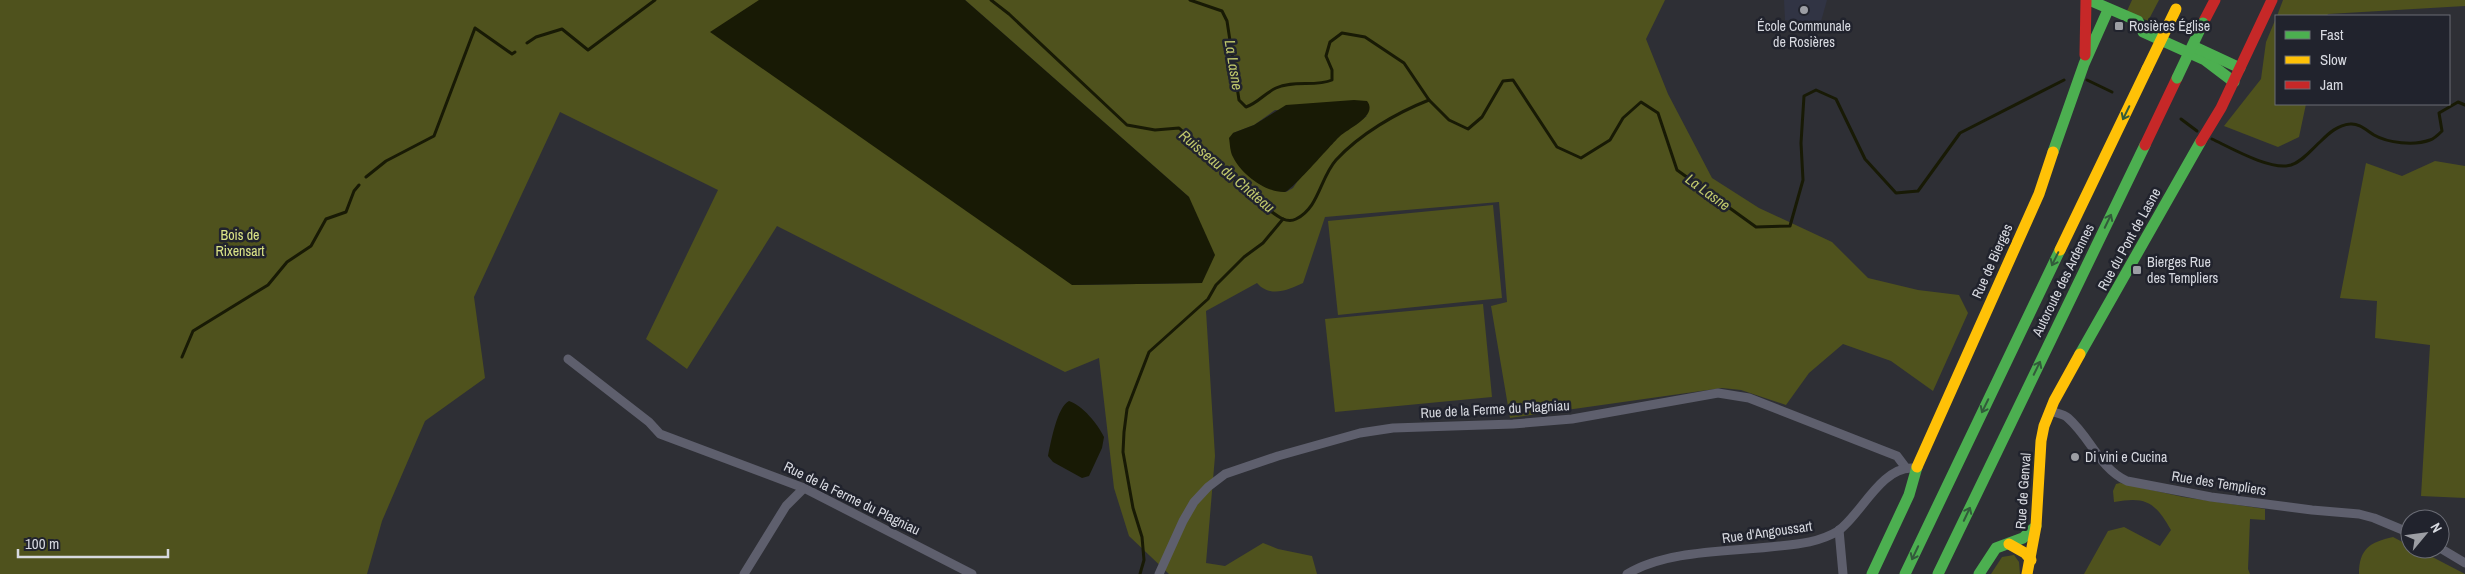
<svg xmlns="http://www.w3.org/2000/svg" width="2465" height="574" viewBox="0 0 2465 574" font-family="'Archivo Narrow',sans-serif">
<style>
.built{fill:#313444}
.green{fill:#4f521d;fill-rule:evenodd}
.water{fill:#181a05}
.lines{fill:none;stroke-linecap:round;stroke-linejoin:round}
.stream{stroke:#181a05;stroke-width:3}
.street{stroke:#5e5f6d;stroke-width:9}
.fast{stroke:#4caf50;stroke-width:11}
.slow{stroke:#ffc107;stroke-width:11}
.jam{stroke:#c62828;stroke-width:11}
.fast-bridge{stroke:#4caf50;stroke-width:11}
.slow-bridge{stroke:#ffc107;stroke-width:11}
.oneway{stroke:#325b3b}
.poi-dot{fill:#9c9ea4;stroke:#21232d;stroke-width:2}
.labels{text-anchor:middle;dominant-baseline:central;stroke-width:5;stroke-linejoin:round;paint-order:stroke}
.poi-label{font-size:14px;fill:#d7d9e0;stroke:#21232d;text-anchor:start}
.park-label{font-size:14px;fill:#dbe487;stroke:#21232d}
.street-label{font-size:14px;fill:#d7d9e0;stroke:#21232d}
.water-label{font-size:15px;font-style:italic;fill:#c0c86c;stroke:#21232d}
</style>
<rect width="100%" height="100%" fill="#2e2f35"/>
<!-- built -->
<path class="built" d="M1784,0H1827L1820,25L1785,20Z"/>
<!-- green -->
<g class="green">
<path d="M0,0H765L978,218L1073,285L1202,283L1189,197L965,0H1665L1646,39L1668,94L1712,178L1759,208L1832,242L1868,278L1918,290L1959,295L1968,313L1933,391L1891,361L1843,344L1809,373L1786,405L1741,390L1722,388L1510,418L1491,306L1507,302L1499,202L1325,217L1303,283C1288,290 1270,298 1257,283L1206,311L1215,456L1206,563L1225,566L1263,543L1278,549L1312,556L1317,574H1169L1129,536L1114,488L1099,358L1065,372L777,226L687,369L646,339L718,190L560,112L474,297L485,378L425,421L382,521L367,574H0ZM1275,110L1367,116L1343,132L1301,176L1293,188L1286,192L1274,190L1258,183L1233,133L1254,125Z"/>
<path d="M2132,0H2159L2148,21L2127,11Z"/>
<path d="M2283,0H2465V6L2328,14L2327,16H2277Z"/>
<path d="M2276,18V104H2306L2299,137L2278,147L2224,126L2261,79L2266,42Z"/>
<path d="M2435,161L2465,166V498L2421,496L2430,345L2375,338L2377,301L2340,298L2366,163L2402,176Z"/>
<path d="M1493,205L1502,298L1338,315L1328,221Z"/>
<path d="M1483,304L1492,397L1335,412L1325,319Z"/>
<path d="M2120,483L2183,497L2265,509V520L2250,519L2248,569L2250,574H2084L2108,531L2124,527L2160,546L2171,530C2155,502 2146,496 2114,502L2113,491L2116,484Z"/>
<path d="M2393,537L2410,546V549H2417L2465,574H2359C2359,549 2370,542 2393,537Z"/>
<path d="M2014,555L2019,562L2020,574H1991L2002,557Z"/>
</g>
<!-- water -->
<g class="water">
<path d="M759,0H965L1189,197L1215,255L1202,283L1072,285L710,32Z"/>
<path d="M1354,100L1367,101C1379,116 1346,129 1338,138C1330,146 1291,191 1285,192C1266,193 1241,174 1233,157C1230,152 1230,144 1229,138L1233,133L1254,125L1286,105Z"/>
<path d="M1069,401C1082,405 1098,424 1104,437L1102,448L1089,476L1082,478L1053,462L1048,456C1051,442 1057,407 1069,401Z"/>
</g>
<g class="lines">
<!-- stream -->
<g class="stream">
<path d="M991,0L1009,14L1127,125L1155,130L1179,128L1268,209C1276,215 1286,224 1296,219C1319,208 1320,178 1336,160C1360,134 1396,113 1429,100"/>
<path d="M1190,0L1222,11L1227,21L1239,100L1246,107C1258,103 1265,93 1276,88C1293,80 1316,87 1332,80V70L1326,56L1330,42L1342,33L1365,37L1404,63L1429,100L1449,120L1468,129L1482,117L1503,81L1513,80L1557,147L1581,158L1610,140L1623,118L1641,102L1658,113L1677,170L1756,227L1790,226L1803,180L1801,143L1804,96L1816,90L1836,99L1865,159L1896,193L1918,191L1960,133L2064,80"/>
<path d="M527,43L536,37L562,29L588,50L655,0"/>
<path d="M2087,80L2112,92"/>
<path d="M2181,119L2197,131"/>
<path d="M2212,139C2231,148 2271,171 2291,165C2303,161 2312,149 2321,141C2329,133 2338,125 2350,124C2359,123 2366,130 2374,135C2388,143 2414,146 2430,140C2434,139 2439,134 2442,131L2439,113L2458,102L2465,105"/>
<path d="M366,177L386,161L434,136L475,28L512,54L515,52"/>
<path d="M182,357L193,331L268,285L287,262L311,246L326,219L346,212L354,191L359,185"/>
<path d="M1140,574L1144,560L1142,537L1133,508L1123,452L1124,432L1127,409L1149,352L1208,299L1216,285L1244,257L1263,243L1283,219"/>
</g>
<!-- street -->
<g class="street">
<path d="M568,359L649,422L660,434L804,488L972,574"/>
<path d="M2050,411C2056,413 2064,414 2068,418C2091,438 2099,468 2127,481L2211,497L2312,510L2359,514L2374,518L2410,533"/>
<path d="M1839,530L1843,574"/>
<path d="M2440,548L2465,563"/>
<path d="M744,574L786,506L804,488"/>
<path d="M1159,574L1183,521L1194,502L1208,487L1225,474L1278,456L1360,433L1393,428L1513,424L1572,419L1718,393L1749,398L1897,456L1906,468"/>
<path d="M1627,574C1668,549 1732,552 1779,546C1799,544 1820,542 1838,531C1860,516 1881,467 1912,468"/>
</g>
<!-- fast -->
<g class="fast">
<path d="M2089,0L2138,21L2143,32L2205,60L2234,82"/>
<path d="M2197,48L2240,68"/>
<path d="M2053,152L2084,64L2108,10"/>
<path d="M2080,354L2201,141"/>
<path d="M1872,574L1909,495L1917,467"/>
<path d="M1905,574L2060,250"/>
<path d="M1938,574L2145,145"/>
<path d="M1979,574L1996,548L2023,538L2036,526"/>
</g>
<!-- slow -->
<g class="slow">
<path d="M2060,250L2147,69"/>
<path d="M1917,467L2039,194L2053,152"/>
<path d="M2009,544L2025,553L2031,560"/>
<path d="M2027,574L2036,526L2041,441L2044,426L2054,401L2080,354"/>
</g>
<!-- jam -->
<g class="jam">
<path d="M2203,23L2215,0"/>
<path d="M2085,55L2086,0"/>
<path d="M2201,141L2221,108L2272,0"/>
<path d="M2145,145L2177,78"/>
</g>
<!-- fast-bridge -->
<path class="fast-bridge" d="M2177,78L2203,23"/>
<!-- slow-bridge -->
<path class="slow-bridge" d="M2147,69L2176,9"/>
</g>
<!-- one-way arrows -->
<defs><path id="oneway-shaft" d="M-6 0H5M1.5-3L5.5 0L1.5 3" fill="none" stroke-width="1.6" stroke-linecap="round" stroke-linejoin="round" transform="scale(1.25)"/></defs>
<g class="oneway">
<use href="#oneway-shaft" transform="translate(2126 113) rotate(116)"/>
<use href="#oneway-shaft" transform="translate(2108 221) rotate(-64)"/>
<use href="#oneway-shaft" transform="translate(2055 259) rotate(116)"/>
<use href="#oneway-shaft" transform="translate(2037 368) rotate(-64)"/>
<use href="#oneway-shaft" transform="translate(1985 406) rotate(116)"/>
<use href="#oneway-shaft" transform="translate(1967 514) rotate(-65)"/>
<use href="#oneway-shaft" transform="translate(1915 553) rotate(115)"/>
</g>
<!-- markers -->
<g class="poi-dot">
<circle cx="1804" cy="10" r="5"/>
<rect x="2114" y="21" width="10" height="10" rx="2.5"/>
<rect x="2132" y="265" width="10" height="10" rx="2.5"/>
<circle cx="2075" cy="457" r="5"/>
</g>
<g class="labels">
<!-- poi labels -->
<g class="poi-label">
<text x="1804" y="26" text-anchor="middle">École Communale<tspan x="1804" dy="16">de Rosières</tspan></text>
<text x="2129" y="26">Rosières Église</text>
<text x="2147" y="262">Bierges Rue<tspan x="2147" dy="16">des Templiers</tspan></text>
<text x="2085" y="457">Di vini e Cucina</text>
</g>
<!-- park labels -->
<g class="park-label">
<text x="240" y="235">Bois de<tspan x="240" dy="16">Rixensart</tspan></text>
</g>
<!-- street labels -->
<g class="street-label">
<text transform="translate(2129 239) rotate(-61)">Rue du Pont de Lasne</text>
<text transform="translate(1992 261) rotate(-66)">Rue de Bierges</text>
<text transform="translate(2063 280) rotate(-64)">Autoroute des Ardennes</text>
<text transform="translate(1495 409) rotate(-3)">Rue de la Ferme du Plagniau</text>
<text transform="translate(2219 483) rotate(9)">Rue des Templiers</text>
<text transform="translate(2023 491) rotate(-86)">Rue de Genval</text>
<text transform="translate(852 498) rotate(26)">Rue de la Ferme du Plagniau</text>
<text transform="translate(1767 532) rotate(-8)">Rue d'Angoussart</text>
</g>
<!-- water labels -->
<g class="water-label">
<text transform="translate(1234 65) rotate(81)">La Lasne</text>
<text transform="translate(1227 171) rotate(40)">Ruisseau du Château</text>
<text transform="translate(1708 192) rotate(36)">La Lasne</text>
</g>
</g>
<!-- legend -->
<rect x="2275" y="15" width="175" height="90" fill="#21232d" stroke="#6a6c75"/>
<rect x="2285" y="31" width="25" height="8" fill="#4caf50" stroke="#6a6c75"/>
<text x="2320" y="40" font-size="15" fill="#d7d9e0">Fast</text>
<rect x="2285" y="56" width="25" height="8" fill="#ffc107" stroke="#6a6c75"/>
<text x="2320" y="65" font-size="15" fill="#d7d9e0">Slow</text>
<rect x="2285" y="81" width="25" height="8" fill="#c62828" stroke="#6a6c75"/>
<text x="2320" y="90" font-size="15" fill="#d7d9e0">Jam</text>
<!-- north arrow -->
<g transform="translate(2425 534) rotate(61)"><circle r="24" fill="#21232d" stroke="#6a6c75"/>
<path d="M0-4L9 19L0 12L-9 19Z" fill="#9c9ea4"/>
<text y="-8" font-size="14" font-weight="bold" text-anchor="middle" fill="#d7d9e0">N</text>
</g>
<!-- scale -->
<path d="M18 549v8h150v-8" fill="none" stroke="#d7d9e0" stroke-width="2.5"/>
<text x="25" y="549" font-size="15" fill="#d7d9e0" stroke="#21232d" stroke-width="4" paint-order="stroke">100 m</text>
</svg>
